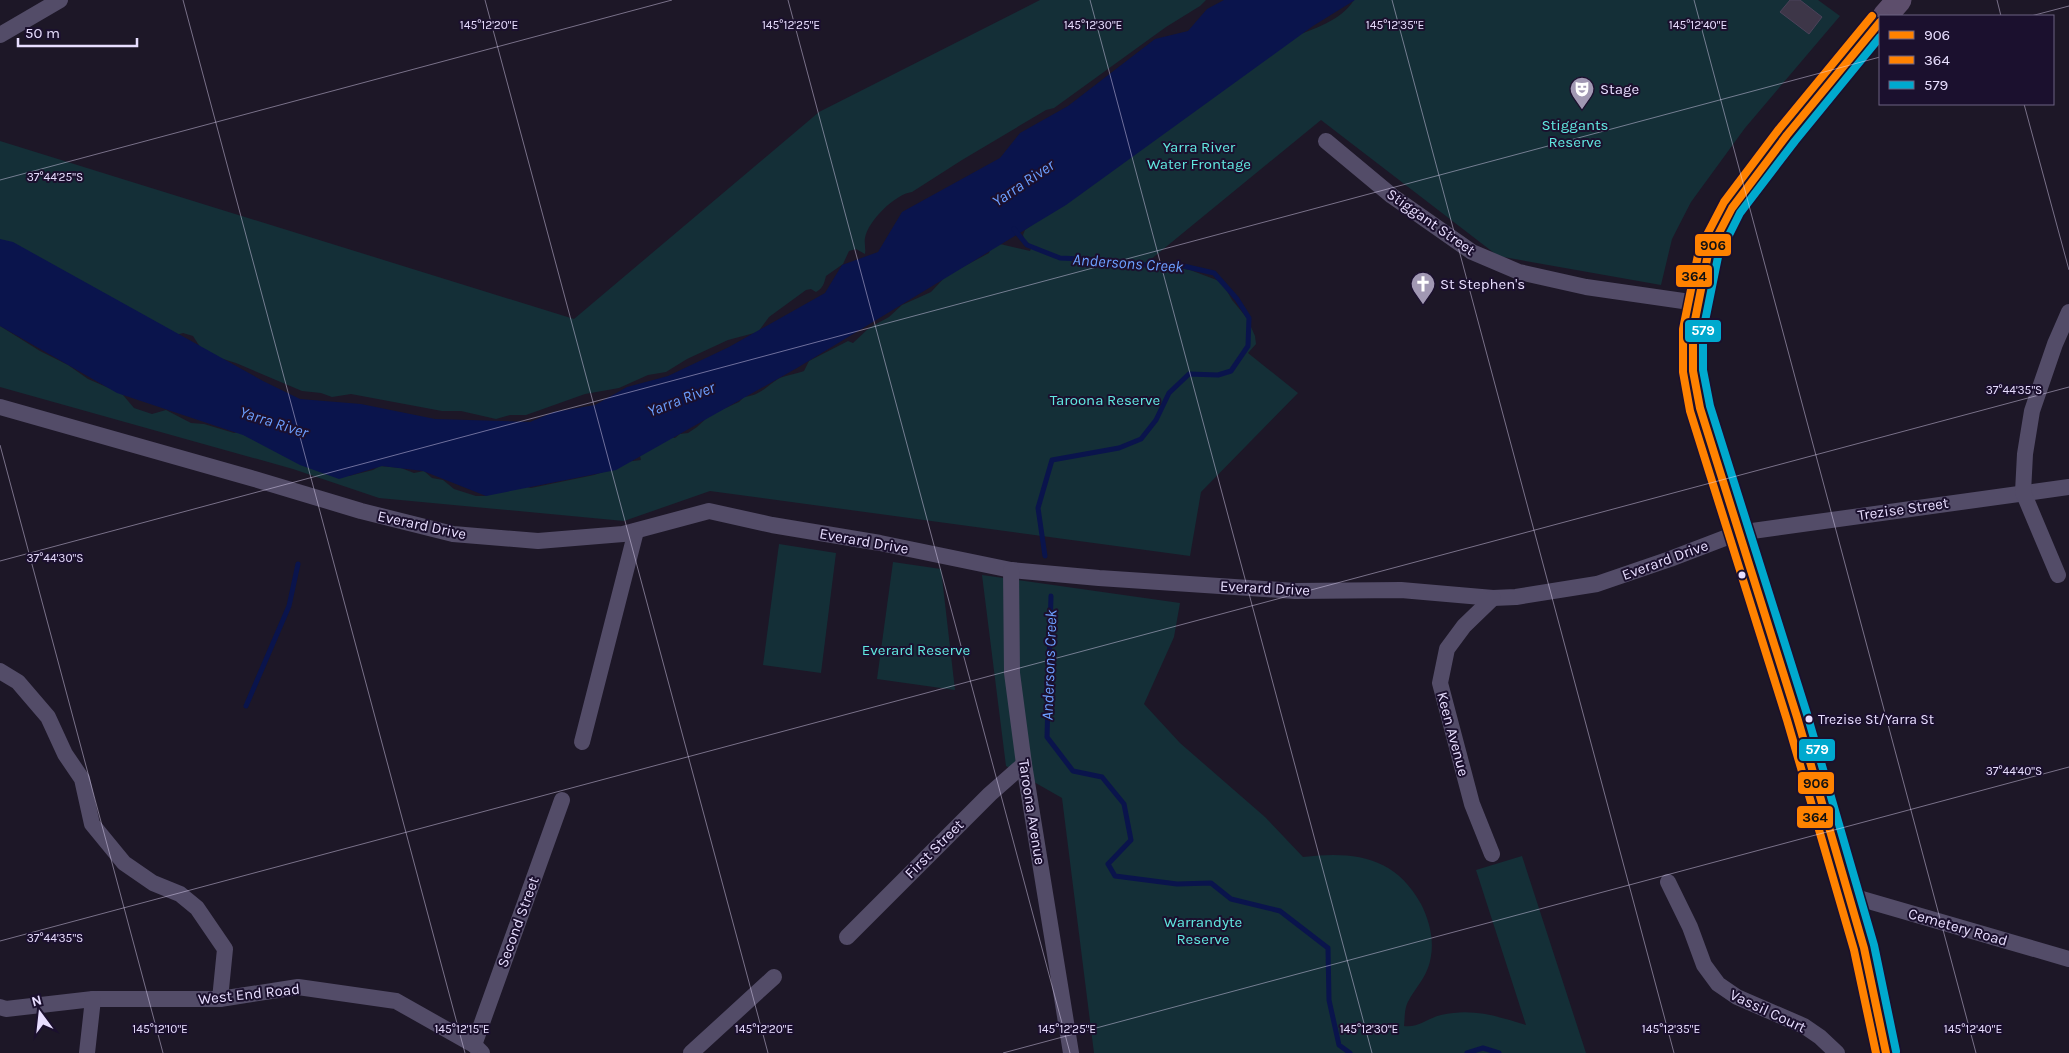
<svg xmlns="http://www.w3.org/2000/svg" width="2069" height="1053" viewBox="0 0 2069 1053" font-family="Karla,sans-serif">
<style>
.green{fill:#142f37}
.water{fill:#0a144c}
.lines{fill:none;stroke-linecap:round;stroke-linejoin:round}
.stream{stroke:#0a144c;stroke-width:5}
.building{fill:#3d3648;stroke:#4b425a}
.street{stroke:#534c68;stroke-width:16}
.primary{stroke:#5d4e6c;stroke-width:25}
.bus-1-casing{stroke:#1b102e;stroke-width:11}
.bus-2-casing{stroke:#1b102e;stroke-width:11}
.bus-3-casing{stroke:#1b102e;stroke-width:11}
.bus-1{stroke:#ff8200;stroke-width:8}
.bus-2{stroke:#ff8200;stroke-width:8}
.bus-3{stroke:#00a9ce;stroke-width:8}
.ticks{fill:none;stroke:#e8deff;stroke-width:1;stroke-opacity:0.45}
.bus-dot{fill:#e8deff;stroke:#1b102e;stroke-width:2}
.labels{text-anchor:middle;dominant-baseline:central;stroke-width:4;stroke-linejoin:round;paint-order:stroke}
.bus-label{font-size:14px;fill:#e8deff;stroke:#1b102e;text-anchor:start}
.poi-label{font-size:15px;fill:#e8deff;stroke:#1b102e;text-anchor:start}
.park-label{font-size:15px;fill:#61e8e0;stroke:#1b102e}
.street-label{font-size:15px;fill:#e8deff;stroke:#1b102e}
.water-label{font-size:16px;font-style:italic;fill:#6c9fff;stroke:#1b102e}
.ticks-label{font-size:12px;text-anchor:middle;fill:#e8deff;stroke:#1b102e;stroke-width:4;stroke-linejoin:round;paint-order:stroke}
.line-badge{stroke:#1b102e;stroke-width:2}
.badge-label{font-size:14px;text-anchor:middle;font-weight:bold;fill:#fff}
.pale-badge-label{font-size:14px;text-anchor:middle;font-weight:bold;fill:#111}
</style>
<rect width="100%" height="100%" fill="#1d1727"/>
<!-- green -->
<g class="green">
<path d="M1040,0H1206L1200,6L1166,27L1054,108L1046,110L962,160L912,192C895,194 868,221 865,238C864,243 866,249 865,254L856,249L849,251L843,264L826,276C824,284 823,288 816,292L811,289L806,290L769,317L758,332L728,340L687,359L666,372L648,375L619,388L585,394L526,415H510L496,419L461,411H442L351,394L332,397L321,393L302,391L236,363L204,353L193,336L183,333L172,336L0,252V141L574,319L819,112Z"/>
<path d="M1354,0H1818L1840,16L1745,128L1691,202L1672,239L1661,285L1498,256L1321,120L1150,260L1169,262L1178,268L1190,270L1222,282L1232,300L1247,318L1255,336L1256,344L1248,353L1298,393L1201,492L1190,556L710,491L624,521L379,498L293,469L0,387V326L40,351L68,365L88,379L118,392L123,395L134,408L152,414L166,410L191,423L204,424L234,433L246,430L349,476L373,470L380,466L401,468L414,473L424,471L432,478L443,480L454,489L476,496H486L514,484L531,488L594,475L606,471L618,463L641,460L640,456L670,437L675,438L680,434L688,433L697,427L710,415L739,402L744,397C759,396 766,387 778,379C782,376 797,374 804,371L809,361L848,341L853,343L869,328L889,317L902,305L931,292L946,276L989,253L991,247L1000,244L1030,251L1032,246L1024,239L1023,235L1025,230L1291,38C1314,28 1340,22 1354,0Z"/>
<path d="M779,544L836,553L821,673L763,665Z"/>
<path d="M893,562L941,569L955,690L877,679Z"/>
<path d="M982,575L1180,603L1174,637L1144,704L1180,743L1265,817L1303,857C1353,851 1395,856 1421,904C1429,920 1434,938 1431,956C1428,976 1418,984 1409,1000C1404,1008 1405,1018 1404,1026C1418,1028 1428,1018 1441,1015C1473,1008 1496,1016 1526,1025L1476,870L1522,856L1586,1053H1094L1062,798L1006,766Z"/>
</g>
<!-- water -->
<path class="water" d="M1224,0H1355L1313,26L1066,205L797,368L616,470L486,496L423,471L382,466L339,479L300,465L243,435L117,393L0,326V239L13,242L263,381L300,399L361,404L435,419L530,422L554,412L595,405L627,387L668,376L729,347L825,293L842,265L878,252L902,212L1000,158L1020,133L1068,106L1155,39L1188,31L1207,9Z"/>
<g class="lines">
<!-- stream -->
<g class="stream">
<path d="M1014,229L1027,245L1060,258L1103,260L1155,266L1179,265L1214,273L1237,299L1249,318L1248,346L1231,371L1218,375L1189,374L1169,393L1156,420L1141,439L1119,448L1052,460L1038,508L1045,556"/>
<path d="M1051,596L1047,737L1073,771L1102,777L1124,804L1131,840L1108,864L1115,876L1177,884L1211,883L1231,899L1280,911L1328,948L1329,1000L1339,1045L1350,1053"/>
<path d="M246,706L289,606L298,564"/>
<path d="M1467,1053L1483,1048L1499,1053"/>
</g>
</g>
<!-- building -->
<path class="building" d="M1790,0H1800L1822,17L1809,34L1780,12Z"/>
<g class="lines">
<!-- street -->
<g class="street">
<path d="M0,35L60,0"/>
<path d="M1326,141L1392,196L1472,252L1519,272L1586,287L1697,303"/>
<path d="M0,407L251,478L361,511L453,534L538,541L623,534L709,511L772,525L880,543L1011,570L1099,578L1295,591L1401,590L1493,598L1516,597L1597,584L1670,559L1738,533L2069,487"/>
<path d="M1011,570L1012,673L1024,764L1071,1053"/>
<path d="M2058,575L2023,492L2025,454L2032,411L2055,344L2069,312"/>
<path d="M0,671L18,682L48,717L65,754L82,779L92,824L124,863L153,883L180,894L197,908L225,949L220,999"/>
<path d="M582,742L636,531"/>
<path d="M1492,854L1472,804L1440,683L1447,649L1464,626L1493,598"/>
<path d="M1668,882L1690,927L1704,965L1718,984L1737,997L1804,1026L1820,1037L1837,1053"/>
<path d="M1848,895L2069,959"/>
<path d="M847,937L990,794L1024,764"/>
<path d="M0,1007L6,1009L93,999H220L298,987L396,1001L474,1045L482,1053"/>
<path d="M474,1045L562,800"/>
<path d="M87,1053L93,999"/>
<path d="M691,1053L774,977"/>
</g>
<!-- primary -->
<g class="primary">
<path d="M1885,16L1899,0"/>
<path d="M1880,22L1787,135L1732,208L1708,254L1693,330V371L1700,408L1714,454L1797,717L1864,948L1886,1053"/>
</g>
<defs>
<path id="bus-1" d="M1880,22L1787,135L1732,208L1708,254L1693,330V371L1700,408L1797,717L1864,948L1886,1053"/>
<path id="bus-2" d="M1872,16L1779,129L1724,202L1699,250L1683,329V372L1690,411L1787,720L1854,950L1876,1053"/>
<path id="bus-3" d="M1880,37L1795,141L1740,213L1718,257L1703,331V370L1710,406L1807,714L1874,945L1896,1051"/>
</defs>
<!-- bus-1 casing -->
<use href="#bus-1" class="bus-1-casing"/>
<!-- bus-2 casing -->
<use href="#bus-2" class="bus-2-casing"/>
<!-- bus-3 casing -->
<use href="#bus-3" class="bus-3-casing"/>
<!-- bus-1 -->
<use href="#bus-1" class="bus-1"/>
<!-- bus-2 -->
<use href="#bus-2" class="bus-2"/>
<!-- bus-3 -->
<use href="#bus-3" class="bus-3"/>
</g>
<!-- ticks -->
<path class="ticks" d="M183,0L465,1053M485,0L768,1053M788,0L1070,1053M1090,0L1372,1053M1392,0L1674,1053M1694,0L1976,1053M1997,0L2001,16M2031,16L2069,6M2024,104L2069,270M0,180L672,0M0,445L163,1053M0,561L1880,57M0,941L2069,387M1003,1053L2069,767"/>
<!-- icons -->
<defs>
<symbol id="theatre-pin" viewBox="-11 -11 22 30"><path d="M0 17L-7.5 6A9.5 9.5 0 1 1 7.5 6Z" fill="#a198b3" stroke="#1b102e"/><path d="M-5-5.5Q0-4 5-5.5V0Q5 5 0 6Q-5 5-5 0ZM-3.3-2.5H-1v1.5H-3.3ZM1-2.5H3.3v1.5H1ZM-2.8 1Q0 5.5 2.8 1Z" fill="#fff"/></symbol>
<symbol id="church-pin" viewBox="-11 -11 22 30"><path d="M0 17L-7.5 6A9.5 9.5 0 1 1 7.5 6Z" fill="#a198b3" stroke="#1b102e"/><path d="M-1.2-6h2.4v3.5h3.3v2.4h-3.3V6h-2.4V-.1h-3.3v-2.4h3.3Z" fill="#fff"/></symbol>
</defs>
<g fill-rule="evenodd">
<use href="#theatre-pin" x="1568" y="75" width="28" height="38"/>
<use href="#church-pin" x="1409" y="270" width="28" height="38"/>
</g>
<!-- markers -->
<g class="bus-dot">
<circle cx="1742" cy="575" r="4.5"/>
<circle cx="1809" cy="719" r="4.5"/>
</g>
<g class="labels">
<!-- bus labels -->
<g class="bus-label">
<text x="1818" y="719">Trezise St/Yarra St</text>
</g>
<!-- poi labels -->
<g class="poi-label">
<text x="1600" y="89">Stage</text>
<text x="1440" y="284">St Stephen's</text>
</g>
<!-- park labels -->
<g class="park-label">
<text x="1575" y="125">Stiggants<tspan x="1575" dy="17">Reserve</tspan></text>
<text x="1199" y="147">Yarra River<tspan x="1199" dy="17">Water Frontage</tspan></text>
<text x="1105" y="400">Taroona Reserve</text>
<text x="916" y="650">Everard Reserve</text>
<text x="1203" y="922">Warrandyte<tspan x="1203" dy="17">Reserve</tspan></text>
</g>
<!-- street labels -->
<g class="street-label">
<text transform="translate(1431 222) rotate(35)">Stiggant Street</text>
<text transform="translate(1903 509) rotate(-8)">Trezise Street</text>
<text transform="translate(422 525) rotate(12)">Everard Drive</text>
<text transform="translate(864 541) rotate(10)">Everard Drive</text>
<text transform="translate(1665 560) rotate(-20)">Everard Drive</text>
<text transform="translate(1265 588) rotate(3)">Everard Drive</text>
<text transform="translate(1453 734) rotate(75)">Keen Avenue</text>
<text transform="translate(1032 812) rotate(81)">Taroona Avenue</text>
<text transform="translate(934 849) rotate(-45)">First Street</text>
<text transform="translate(518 922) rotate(-70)">Second Street</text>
<text transform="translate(1958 927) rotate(16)">Cemetery Road</text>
<text transform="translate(249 994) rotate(-6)">West End Road</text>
<text transform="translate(1768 1011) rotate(25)">Vassil Court</text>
</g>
<!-- water labels -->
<g class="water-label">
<text transform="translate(1023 183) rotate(-34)">Yarra River</text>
<text transform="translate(1128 263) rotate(4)">Andersons Creek</text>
<text transform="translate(681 399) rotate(-21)">Yarra River</text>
<text transform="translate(274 422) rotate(18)">Yarra River</text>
<text transform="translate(1049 665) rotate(-88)">Andersons Creek</text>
</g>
</g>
<g class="ticks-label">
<text x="489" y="29">145°12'20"E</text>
<text x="791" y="29">145°12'25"E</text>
<text x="1093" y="29">145°12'30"E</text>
<text x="1395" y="29">145°12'35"E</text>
<text x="1698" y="29">145°12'40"E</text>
<text x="55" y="181">37°44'25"S</text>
<text x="2014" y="394">37°44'35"S</text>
<text x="55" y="562">37°44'30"S</text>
<text x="2014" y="775">37°44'40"S</text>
<text x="55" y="942">37°44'35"S</text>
<text x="160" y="1033">145°12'10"E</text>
<text x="462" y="1033">145°12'15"E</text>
<text x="764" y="1033">145°12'20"E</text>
<text x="1067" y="1033">145°12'25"E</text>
<text x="1369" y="1033">145°12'30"E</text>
<text x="1671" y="1033">145°12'35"E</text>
<text x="1973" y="1033">145°12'40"E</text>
</g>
<g class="line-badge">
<rect x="1694" y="233" width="38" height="24" rx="5" fill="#ff8200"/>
<rect x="1675" y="264" width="38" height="24" rx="5" fill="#ff8200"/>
<rect x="1684" y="319" width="38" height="24" rx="5" fill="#00a9ce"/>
<rect x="1798" y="738" width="38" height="24" rx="5" fill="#00a9ce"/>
<rect x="1797" y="771" width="38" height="24" rx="5" fill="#ff8200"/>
<rect x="1796" y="805" width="38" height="24" rx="5" fill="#ff8200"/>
</g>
<g class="badge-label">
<text x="1703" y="335">579</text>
<text x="1817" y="754">579</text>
</g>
<g class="pale-badge-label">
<text x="1713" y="250">906</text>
<text x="1694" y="281">364</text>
<text x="1816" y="788">906</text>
<text x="1815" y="822">364</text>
</g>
<!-- legend -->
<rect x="1879" y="15" width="175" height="90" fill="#1b102e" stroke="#6d6282"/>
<rect x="1889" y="31" width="25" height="8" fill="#ff8200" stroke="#6d6282"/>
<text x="1924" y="40" font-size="15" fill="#e8deff">906</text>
<rect x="1889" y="56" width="25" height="8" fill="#ff8200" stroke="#6d6282"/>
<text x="1924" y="65" font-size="15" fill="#e8deff">364</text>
<rect x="1889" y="81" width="25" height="8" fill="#00a9ce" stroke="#6d6282"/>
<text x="1924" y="90" font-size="15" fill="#e8deff">579</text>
<!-- north arrow -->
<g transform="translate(40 1013) rotate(345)" stroke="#1b102e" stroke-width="4" paint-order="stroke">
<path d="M0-4L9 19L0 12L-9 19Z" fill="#e8deff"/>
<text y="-8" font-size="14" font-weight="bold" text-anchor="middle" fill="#e8deff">N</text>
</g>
<!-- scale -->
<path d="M18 38v8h119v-8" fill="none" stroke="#e8deff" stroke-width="2.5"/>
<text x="25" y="38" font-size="15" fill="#e8deff" stroke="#1b102e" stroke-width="4" paint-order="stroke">50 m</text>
</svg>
